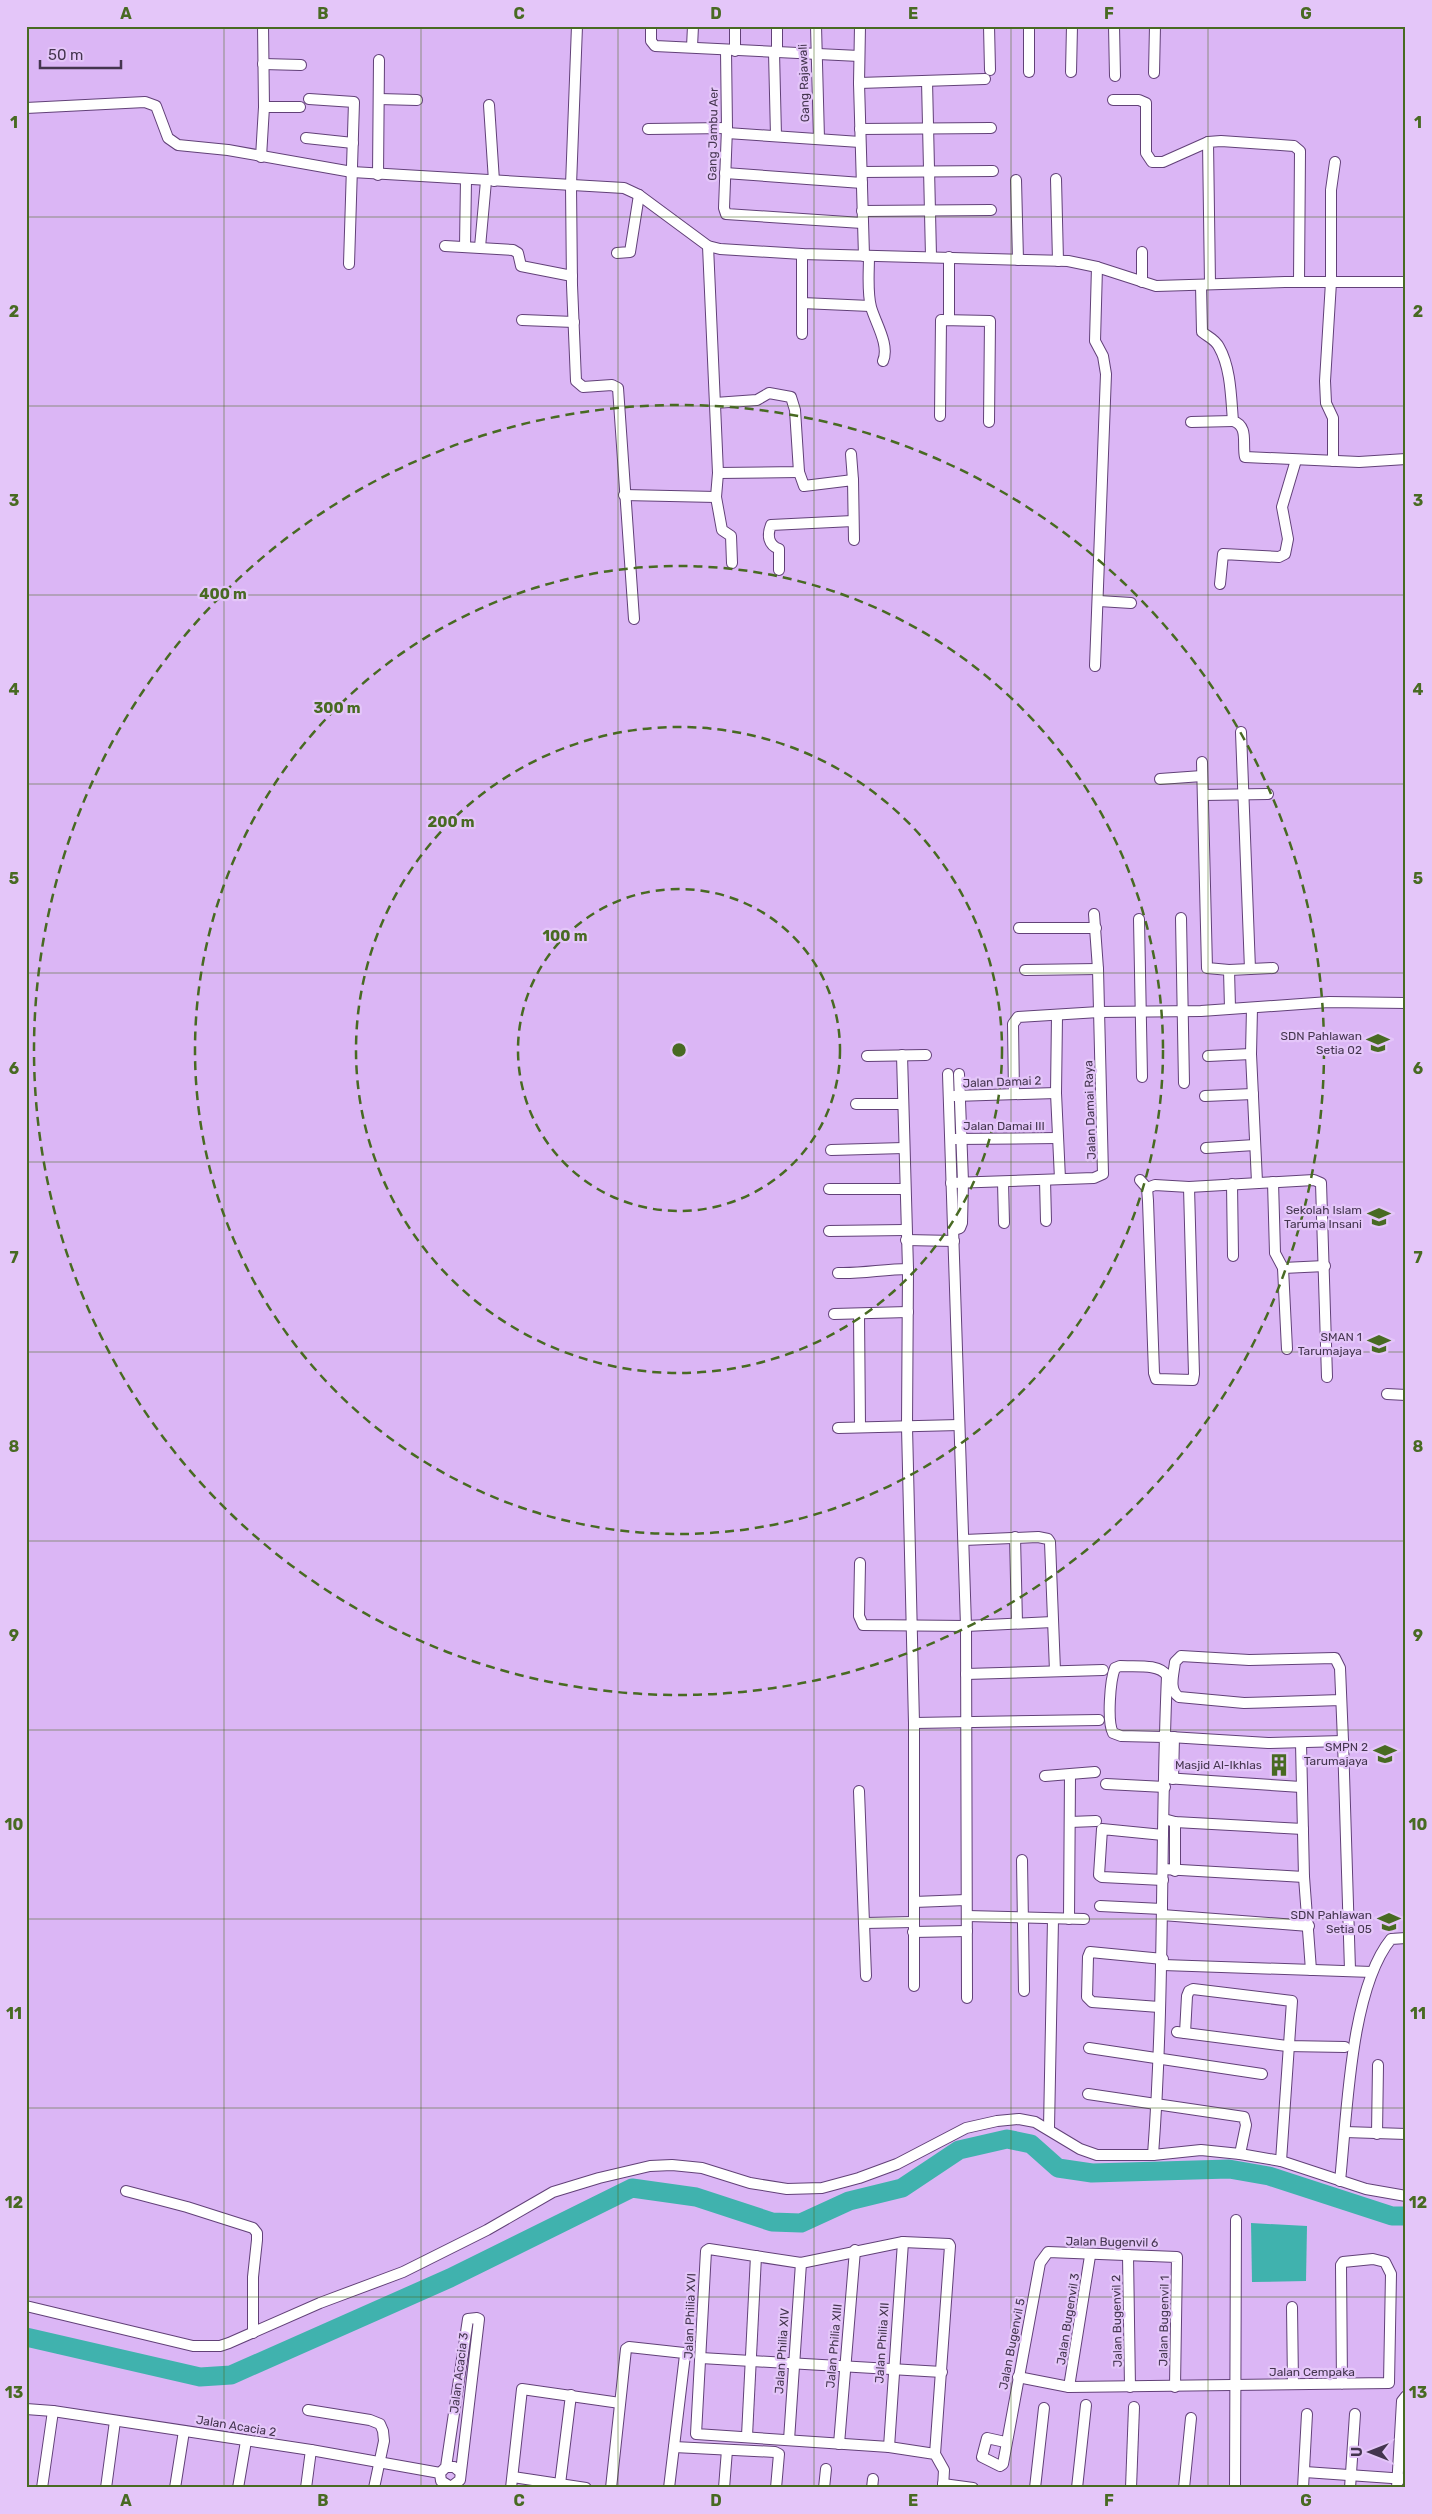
<svg xmlns="http://www.w3.org/2000/svg" width="1432" height="2514" viewBox="0 0 1432 2514" font-family="Rubik,sans-serif">
<style>
.water{fill:#40b2ae}
.lines{fill:none;stroke-linecap:round;stroke-linejoin:round}
.river{stroke:#40b2ae;stroke-width:19}
.street-casing{stroke:#624178;stroke-width:12}
.street{stroke:#fff;stroke-width:10}
.grid{fill:none;stroke:#486a22;stroke-width:1;stroke-opacity:0.55}
.ring{fill:none;stroke:#486a22;stroke-width:2.5;stroke-dasharray:9 6}
.labels{text-anchor:middle;dominant-baseline:central;stroke-width:4.5;stroke-linejoin:round;paint-order:stroke}
.street-label{font-size:12px;fill:#44354f;stroke:#e4c6f9}
.poi-label{font-size:12px;fill:#44354f;stroke:#e4c6f9;text-anchor:end}
.centre{fill:#486a22;stroke:#e4c6f9;stroke-width:2.5}
.ring-label{font-size:15px;text-anchor:middle;font-weight:bold;fill:#486a22;stroke:#e4c6f9;stroke-width:4.5;stroke-linejoin:round;paint-order:stroke}
.neatline{fill:none;stroke:#486a22;stroke-width:2}
.grid-label{font-size:16px;text-anchor:middle;font-weight:bold;fill:#486a22}
</style>
<rect width="100%" height="100%" fill="#dbb6f5"/>
<!-- water -->
<path class="water" d="M1251,2223L1307,2226L1306,2281L1252,2282Z"/>
<g class="lines">
<!-- river -->
<path class="river" d="M26,2337L200,2377L231,2375L450,2278L632,2188L696,2197L772,2222L801,2223L849,2201L902,2188L959,2150L1007,2139L1031,2144L1058,2168L1092,2173L1229,2169L1269,2176L1392,2216H1406"/>
<defs>
<g id="street">
<path d="M577,26L571,185L572,285L576,381L583,387L612,385L618,388L634,619"/>
<path d="M651,26V41L655,46L859,56"/>
<path d="M816,26L819,139"/>
<path d="M860,26L859,83L864,256"/>
<path d="M989,26L990,70"/>
<path d="M1114,26L1115,76"/>
<path d="M692,47L693,26"/>
<path d="M726,51L727,128L724,208L726,214L862,223"/>
<path d="M735,51V26"/>
<path d="M774,52L776,136"/>
<path d="M777,52V26"/>
<path d="M263,64L301,65"/>
<path d="M1029,72V26"/>
<path d="M1071,72L1072,26"/>
<path d="M1154,73L1155,26"/>
<path d="M927,81L931,256"/>
<path d="M859,83L985,79"/>
<path d="M309,99L354,102L349,264"/>
<path d="M379,99L417,100"/>
<path d="M1113,100H1139L1146,103V153L1152,162H1163L1208,142"/>
<path d="M489,105L494,181"/>
<path d="M264,107H300"/>
<path d="M26,108L145,102L156,106L168,138L178,145L228,150L352,172L624,188L639,195L708,246L720,249L802,254L1068,261L1097,267L1156,286L1285,282H1406"/>
<path d="M648,129L727,128"/>
<path d="M860,129L991,128"/>
<path d="M727,133L860,142"/>
<path d="M306,138L353,143"/>
<path d="M261,157L264,107L263,26"/>
<path d="M862,172L993,171"/>
<path d="M725,173L862,183"/>
<path d="M378,175L379,60"/>
<path d="M1056,179L1058,261"/>
<path d="M1016,180L1018,260"/>
<path d="M862,211L991,210"/>
<path d="M445,246L513,250L518,253L521,266L572,276"/>
<path d="M708,246L718,473L716,497L722,530L731,536L732,563"/>
<path d="M465,247L466,179"/>
<path d="M480,247L486,181"/>
<path d="M617,253L630,252L639,195"/>
<path d="M802,254V334"/>
<path d="M869,256C869,272 867,292 871,307C875,322 890,345 883,361"/>
<path d="M1142,282V252"/>
<path d="M1210,284L1208,142L1221,141L1294,146L1300,151L1299,282"/>
<path d="M1201,285L1202,332C1208,337 1215,339 1219,347C1231,368 1231,398 1233,421C1249,426 1242,444 1245,457L1359,462L1406,459"/>
<path d="M802,303L870,306"/>
<path d="M522,320L574,322"/>
<path d="M949,320V257"/>
<path d="M715,403L757,400L769,393L791,397L795,410L799,472L718,473"/>
<path d="M940,416L941,320L990,321L989,422"/>
<path d="M1191,422L1233,421"/>
<path d="M851,454L853,480"/>
<path d="M1333,461V418L1326,403L1325,381L1331,282V190L1335,162"/>
<path d="M799,472L804,486L853,480L854,540"/>
<path d="M624,495L716,497"/>
<path d="M779,570V549C768,545 767,535 771,525L853,521"/>
<path d="M1220,584L1223,554L1279,557L1285,554L1288,539L1282,507L1296,460"/>
<path d="M1099,601L1131,603"/>
<path d="M1095,666L1106,374L1103,356L1095,341L1097,267"/>
<path d="M1241,732L1250,969"/>
<path d="M1202,762L1207,968L1229,970L1273,968"/>
<path d="M1160,779L1202,776"/>
<path d="M1203,795L1268,794"/>
<path d="M1181,918L1184,1083"/>
<path d="M1139,919L1142,1077"/>
<path d="M1019,928H1096"/>
<path d="M1025,970L1098,969"/>
<path d="M1229,970L1230,1008"/>
<path d="M1252,1008L1251,1054L1257,1182"/>
<path d="M1057,1016L1056,1093L1060,1179"/>
<path d="M902,1055L908,1269L907,1427L914,1723V1986"/>
<path d="M867,1056L926,1055"/>
<path d="M1208,1056L1251,1054"/>
<path d="M948,1074L966,1626L967,1998"/>
<path d="M1014,1094L1013,1024L1018,1017L1099,1012L1201,1011L1329,1002L1406,1003"/>
<path d="M954,1096L1056,1093"/>
<path d="M1205,1096L1253,1094"/>
<path d="M856,1104H903"/>
<path d="M954,1139L1058,1138"/>
<path d="M1206,1148L1255,1145"/>
<path d="M831,1150L904,1148"/>
<path d="M1045,1180L1046,1221"/>
<path d="M1140,1180L1147,1188L1148,1201L1154,1373L1156,1379L1193,1380L1194,1374L1189,1187"/>
<path d="M1003,1182L1004,1223"/>
<path d="M1273,1182L1275,1253L1283,1268L1287,1349"/>
<path d="M951,1183L1094,1178L1103,1174L1098,969L1094,914"/>
<path d="M1232,1184L1233,1256"/>
<path d="M1147,1188L1155,1185L1189,1187L1314,1180L1321,1183L1327,1377"/>
<path d="M829,1189H904"/>
<path d="M954,1230L960,1228L962,1223L963,1182L959,1074"/>
<path d="M829,1231L905,1230"/>
<path d="M906,1240L954,1241"/>
<path d="M1283,1268L1325,1266"/>
<path d="M838,1273C862,1274 884,1269 908,1269"/>
<path d="M834,1314L908,1312"/>
<path d="M859,1314L860,1427"/>
<path d="M1387,1394L1406,1395"/>
<path d="M838,1428L959,1425"/>
<path d="M1015,1537L1017,1623"/>
<path d="M964,1540L1038,1537L1048,1539L1050,1542L1055,1671"/>
<path d="M860,1563L859,1616L863,1625L966,1626L1053,1622"/>
<path d="M966,1674L1103,1670"/>
<path d="M1341,1700L1244,1703L1179,1697C1168,1690 1174,1673 1175,1662L1181,1656L1249,1660L1335,1658L1340,1668L1343,1741"/>
<path d="M914,1723L1099,1720"/>
<path d="M1301,1743L1304,1877L1311,1970"/>
<path d="M1045,1776L1095,1772"/>
<path d="M1165,1778L1301,1787"/>
<path d="M1173,1779L1174,1737"/>
<path d="M1106,1784L1165,1787"/>
<path d="M859,1791L866,1976"/>
<path d="M1164,1819L1175,1822L1303,1829"/>
<path d="M1070,1822L1096,1821"/>
<path d="M1175,1822V1871"/>
<path d="M1022,1860L1024,1991"/>
<path d="M1163,1869L1304,1877"/>
<path d="M1163,1880L1102,1877L1099,1875L1102,1829L1163,1835"/>
<path d="M914,1902L966,1900"/>
<path d="M1100,1906L1162,1909"/>
<path d="M1162,1915L1309,1926"/>
<path d="M967,1916L1084,1919"/>
<path d="M1069,1919L1070,1775"/>
<path d="M865,1923L913,1922"/>
<path d="M913,1932L967,1931"/>
<path d="M1163,1965L1372,1972"/>
<path d="M1159,2007L1092,2002L1087,1997L1088,1957L1090,1952L1163,1959"/>
<path d="M1177,2032L1287,2046L1345,2047"/>
<path d="M1185,2033L1187,1996L1189,1991L1193,1989L1292,2001L1281,2161"/>
<path d="M1089,2048L1262,2074"/>
<path d="M1088,2094L1244,2117L1246,2125L1240,2154"/>
<path d="M1049,2128L1053,1919"/>
<path d="M1345,2132L1406,2134"/>
<path d="M1377,2134L1378,2065"/>
<path d="M1153,2155C1165,1995 1160,1836 1167,1676C1160,1663 1133,1667 1120,1666L1115,1668C1110,1680 1107,1722 1113,1733L1121,1736L1164,1737H1170L1268,1743L1343,1741L1350,1970"/>
<path d="M1340,2181C1347,2116 1350,1989 1391,1939L1406,1938"/>
<path d="M126,2191L187,2207L253,2228L257,2233V2240L253,2277V2333"/>
<path d="M1128,2255L1130,2387"/>
<path d="M26,2306L193,2346H220L229,2343L320,2303L403,2272L487,2230L553,2192L599,2178L650,2166L672,2165L702,2168L750,2183L787,2189L822,2188L859,2178L897,2164L966,2128L997,2121L1019,2119L1035,2122L1080,2149L1097,2155H1153L1201,2150L1240,2154L1281,2161L1366,2189L1406,2196"/>
<path d="M1292,2307L1293,2384"/>
<path d="M701,2358L942,2372"/>
<path d="M1018,2377L1069,2387L1389,2383L1391,2274L1385,2262L1373,2259L1343,2262L1341,2265L1342,2384"/>
<path d="M1069,2387L1090,2256"/>
<path d="M26,2409L53,2411L311,2450L440,2473"/>
<path d="M308,2410L370,2420L380,2424L383,2431L384,2441L374,2488"/>
<path d="M747,2436L756,2256"/>
<path d="M789,2440L801,2263"/>
<path d="M1005,2442L987,2438L982,2457L1000,2466L1003,2464L1040,2263L1048,2252L1177,2257L1175,2387"/>
<path d="M839,2444L855,2250"/>
<path d="M674,2447L775,2452L779,2454L776,2488"/>
<path d="M889,2447L903,2242"/>
<path d="M935,2454L950,2246L949,2244L903,2242L801,2263L709,2249L706,2251L696,2434L889,2447L935,2454L944,2470L943,2488"/>
<path d="M446,2467L468,2319L477,2318L479,2319L460,2480L451,2487L441,2481L440,2473L446,2467H454L460,2472"/>
<path d="M1305,2472L1406,2479"/>
<path d="M513,2477L586,2488"/>
<path d="M560,2484L571,2395"/>
<path d="M943,2484L973,2488"/>
<path d="M42,2488L53,2411"/>
<path d="M106,2488L115,2421"/>
<path d="M175,2488L184,2431"/>
<path d="M238,2488L246,2441"/>
<path d="M306,2488L311,2450"/>
<path d="M511,2488L522,2389L620,2403"/>
<path d="M611,2488L626,2349L629,2347L684,2353L685,2355L669,2488"/>
<path d="M724,2488L727,2450"/>
<path d="M824,2488L826,2469"/>
<path d="M872,2488L873,2479"/>
<path d="M1035,2488L1044,2408"/>
<path d="M1077,2488L1086,2405"/>
<path d="M1131,2488L1134,2407"/>
<path d="M1184,2488L1191,2418"/>
<path d="M1235,2488L1236,2220"/>
<path d="M1303,2488L1307,2414"/>
<path d="M1350,2488L1355,2414"/>
<path d="M1397,2488L1402,2401L1406,2396"/>
</g>
</defs>
<!-- street casing -->
<use href="#street" class="street-casing"/>
<!-- street -->
<use href="#street" class="street"/>
</g>
<!-- grid -->
<path class="grid" d="M224,26V2488M421,26V2488M618,26V2488M814,26V2488M1011,26V2488M1208,26V2488M26,217H1406M26,406H1406M26,595H1406M26,784H1406M26,973H1406M26,1162H1406M26,1352H1406M26,1541H1406M26,1730H1406M26,1919H1406M26,2108H1406M26,2297H1406"/>
<!-- distance rings -->
<g class="ring">
<circle cx="679" cy="1050" r="161"/>
<circle cx="679" cy="1050" r="323"/>
<circle cx="679" cy="1050" r="484"/>
<circle cx="679" cy="1050" r="645"/>
</g>
<!-- icons -->
<defs>
<symbol id="school-bare" viewBox="-9 -9 18 18"><path d="M0-5L7-2L0 1L-7-2ZM-4 1L0 2.5L4 1V4Q0 6-4 4Z" fill="#486a22" stroke="#e4c6f9" stroke-width="2.5" paint-order="stroke"/></symbol>
<symbol id="building-bare" viewBox="-9 -9 18 18"><path d="M-4-6H4V6H1V3H-1V6H-4ZM-2.5-4.3h1.7v1.8h-1.7ZM.8-4.3h1.7v1.8H.8ZM-2.5-1h1.7V.8h-1.7ZM.8-1h1.7V.8H.8Z" fill="#486a22" stroke="#e4c6f9" stroke-width="2.5" paint-order="stroke"/></symbol>
</defs>
<g fill-rule="evenodd">
<use href="#school-bare" x="1362" y="1027" width="32" height="32"/>
<use href="#school-bare" x="1363" y="1201" width="32" height="32"/>
<use href="#school-bare" x="1363" y="1328" width="32" height="32"/>
<use href="#school-bare" x="1369" y="1738" width="32" height="32"/>
<use href="#building-bare" x="1263" y="1749" width="32" height="32"/>
<use href="#school-bare" x="1373" y="1906" width="32" height="32"/>
</g>
<g class="labels">
<!-- street labels -->
<g class="street-label">
<text transform="translate(804 83) rotate(-92)">Gang Rajawali</text>
<text transform="translate(713 134) rotate(-89)">Gang Jambu Aer</text>
<text transform="translate(1002 1082) rotate(-2)">Jalan Damai 2</text>
<text transform="translate(1090 1110) rotate(-92)">Jalan Damai Raya</text>
<text x="1004" y="1126">Jalan Damai III</text>
<text transform="translate(1112 2242) rotate(1)">Jalan Bugenvil 6</text>
<text transform="translate(690 2316) rotate(-88)">Jalan Philia XVI</text>
<text transform="translate(1068 2319) rotate(-81)">Jalan Bugenvil 3</text>
<text transform="translate(1117 2321) rotate(-91)">Jalan Bugenvil 2</text>
<text transform="translate(1164 2321) rotate(-89)">Jalan Bugenvil 1</text>
<text transform="translate(882 2343) rotate(-86)">Jalan Philia XII</text>
<text transform="translate(1012 2344) rotate(-79)">Jalan Bugenvil 5</text>
<text transform="translate(834 2346) rotate(-85)">Jalan Philia XIII</text>
<text transform="translate(782 2351) rotate(-86)">Jalan Philia XIV</text>
<text x="1312" y="2372">Jalan Cempaka</text>
<text transform="translate(459 2373) rotate(-83)">Jalan Acacia 3</text>
<text transform="translate(236 2426) rotate(9)">Jalan Acacia 2</text>
</g>
<!-- poi labels -->
<g class="poi-label">
<text x="1362" y="1036">SDN Pahlawan<tspan x="1362" dy="14">Setia 02</tspan></text>
<text x="1362" y="1210">Sekolah Islam<tspan x="1362" dy="14">Taruma Insani</tspan></text>
<text x="1362" y="1337">SMAN 1<tspan x="1362" dy="14">Tarumajaya</tspan></text>
<text x="1368" y="1747">SMPN 2<tspan x="1368" dy="14">Tarumajaya</tspan></text>
<text x="1262" y="1765">Masjid Al-Ikhlas</text>
<text x="1372" y="1915">SDN Pahlawan<tspan x="1372" dy="14">Setia 05</tspan></text>
</g>
</g>
<circle cx="679" cy="1050" r="8" class="centre"/>
<g class="ring-label">
<text x="223" y="599">400 m</text>
<text x="337" y="713">300 m</text>
<text x="451" y="827">200 m</text>
<text x="565" y="941">100 m</text>
</g>
<!-- border -->
<rect width="1432" height="2514" fill="none" stroke="#e4c6f9" stroke-width="55"/>
<!-- north arrow -->
<g transform="translate(1370 2452) rotate(270)" stroke="#e4c6f9" stroke-width="4" paint-order="stroke">
<path d="M0-4L9 19L0 12L-9 19Z" fill="#44354f"/>
<text y="-8" font-size="14" font-weight="bold" text-anchor="middle" fill="#44354f">U</text>
</g>
<!-- scale -->
<path d="M40 60v8h81v-8" fill="none" stroke="#44354f" stroke-width="2.5"/>
<text x="48" y="60" font-size="15" fill="#44354f" stroke="#e4c6f9" stroke-width="4" paint-order="stroke">50 m</text>
<rect x="28" y="28" width="1376" height="2458" class="neatline"/>
<g class="grid-label">
<text x="126" y="19">A</text>
<text x="323" y="19">B</text>
<text x="519" y="19">C</text>
<text x="716" y="19">D</text>
<text x="913" y="19">E</text>
<text x="1109" y="19">F</text>
<text x="1306" y="19">G</text>
<text x="14" y="128">1</text>
<text x="1418" y="128">1</text>
<text x="14" y="317">2</text>
<text x="1418" y="317">2</text>
<text x="14" y="506">3</text>
<text x="1418" y="506">3</text>
<text x="14" y="695">4</text>
<text x="1418" y="695">4</text>
<text x="14" y="884">5</text>
<text x="1418" y="884">5</text>
<text x="14" y="1074">6</text>
<text x="1418" y="1074">6</text>
<text x="14" y="1263">7</text>
<text x="1418" y="1263">7</text>
<text x="14" y="1452">8</text>
<text x="1418" y="1452">8</text>
<text x="14" y="1641">9</text>
<text x="1418" y="1641">9</text>
<text x="14" y="1830">10</text>
<text x="1418" y="1830">10</text>
<text x="14" y="2019">11</text>
<text x="1418" y="2019">11</text>
<text x="14" y="2208">12</text>
<text x="1418" y="2208">12</text>
<text x="14" y="2398">13</text>
<text x="1418" y="2398">13</text>
<text x="126" y="2506">A</text>
<text x="323" y="2506">B</text>
<text x="519" y="2506">C</text>
<text x="716" y="2506">D</text>
<text x="913" y="2506">E</text>
<text x="1109" y="2506">F</text>
<text x="1306" y="2506">G</text>
</g>
</svg>
